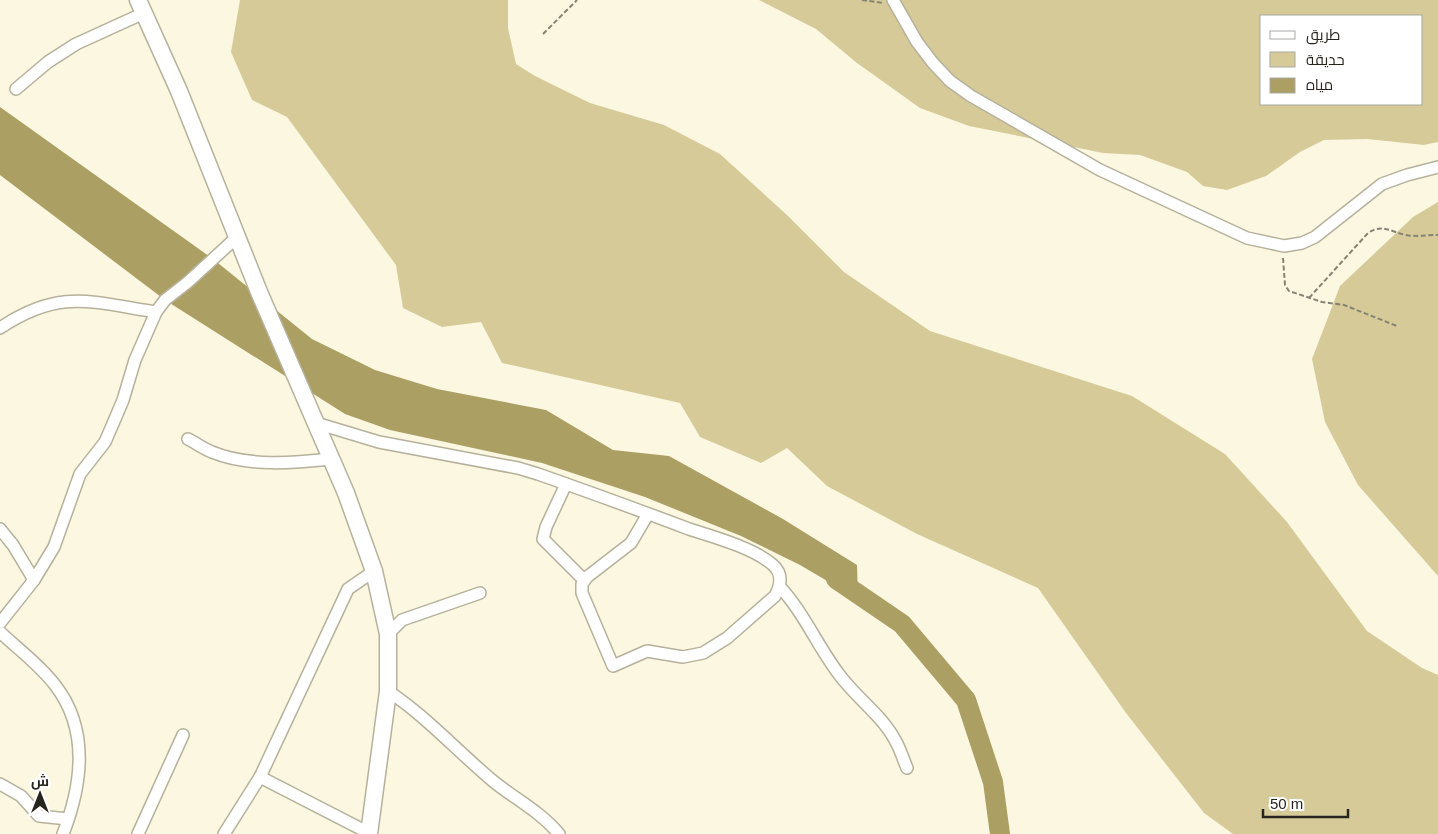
<svg xmlns="http://www.w3.org/2000/svg" width="1438" height="834" viewBox="0 0 1438 834" font-family="Arial,Cairo,sans-serif">
<style>
.green{fill:#d6cb98;fill-rule:evenodd}
.water{fill:#ac9f64}
.lines{fill:none;stroke-linecap:round;stroke-linejoin:round}
.river{stroke:#ac9f64;stroke-width:20}
.street-casing{stroke:#b5b19b;stroke-width:14}
.secondary-casing{stroke:#b5b19b;stroke-width:19}
.path{stroke:#878374;stroke-width:2;stroke-dasharray:5 2.5;stroke-linecap:butt}
.street{stroke:#fff;stroke-width:11}
.secondary{stroke:#fff;stroke-width:16}
</style>
<rect width="100%" height="100%" fill="#fcf7e0"/>
<!-- green -->
<g class="green">
<path d="M240,0H508V28L516,64L535,76L590,103L664,125L720,154L787,215L844,272L930,331L1132,396L1225,454L1287,522L1367,631L1422,668L1438,675V834H1233L1204,813L1126,713L1038,588L917,534L827,486L787,448L761,463L700,437L680,403L502,363L481,322L442,327L403,308L396,265L287,117L252,100L231,52Z"/>
<path d="M759,0H1438V142L1424,145L1367,139L1324,140L1300,152L1266,176L1227,190L1203,186L1187,172L1140,155L1103,153L969,126L920,108L857,63L816,29ZM1262,16H1422V104H1262Z"/>
<path d="M1438,202V576L1358,485L1325,422L1312,359L1340,286L1413,217Z"/>
</g>
<!-- water -->
<path class="water" d="M0,107L213,259L312,339L375,370L437,389L546,410L613,450L669,456L783,519L857,565L858,599L800,565L741,536L645,497L542,463L390,430L345,414L165,300L0,175Z"/>
<g class="lines">
<!-- river -->
<path class="river" d="M836,579L902,624L966,700L993,782L1000,834"/>
<defs>
<g id="street">
<path d="M893,0L917,42L933,63L950,81L971,96L1100,170L1247,238L1284,246L1302,243L1315,237L1382,184L1407,175L1438,167"/>
<path d="M16,89L48,62L76,44L144,13"/>
<path d="M0,328C60,288 91,302 156,312"/>
<path d="M316,423L379,442L518,468L538,474C589,492 639,510 689,529C714,537 754,548 773,565C783,574 781,585 775,596L727,638L703,653L683,657L647,651L613,666L582,593V584L587,577L631,543L648,514"/>
<path d="M188,439C196,443 204,449 212,452C248,467 294,463 331,459"/>
<path d="M566,484L546,527L543,539L584,580"/>
<path d="M0,529L13,545L34,580"/>
<path d="M780,587C804,613 817,645 838,673C855,697 881,714 895,740C900,748 903,759 907,768"/>
<path d="M0,623L34,580L54,547L80,474L105,442L112,426L123,400L135,360L156,312L165,300L188,282L237,237"/>
<path d="M0,632C18,649 40,665 55,685C90,730 82,785 63,834"/>
<path d="M388,634L402,620L480,593"/>
<path d="M388,691C427,717 457,751 493,781C515,799 541,812 559,834"/>
<path d="M260,777L369,833"/>
<path d="M0,784L21,796L39,816L68,819"/>
<path d="M138,834L183,735"/>
<path d="M224,834L260,777L348,589L374,571"/>
</g>
<path id="secondary" d="M138,0L179,91L259,292L346,493L374,571L388,634V691L369,834"/>
</defs>
<!-- street casing -->
<use href="#street" class="street-casing"/>
<!-- secondary casing -->
<use href="#secondary" class="secondary-casing"/>
<!-- path -->
<g class="path">
<path d="M862,0L883,3"/>
<path d="M543,34L577,0"/>
<path d="M1283,258L1285,285L1289,291L1322,302L1344,305L1397,326"/>
<path d="M1309,298L1368,233C1383,223 1390,232 1406,235C1416,237 1427,235 1438,235"/>
</g>
<!-- street -->
<use href="#street" class="street"/>
<!-- secondary -->
<use href="#secondary" class="secondary"/>
</g>
<!-- legend -->
<rect x="1260" y="15" width="162" height="90" fill="#ffffff" stroke="#a8a7a4"/>
<rect x="1270" y="31" width="25" height="8" fill="#ffffff" stroke="#a8a7a4"/>
<text x="1306" y="40" font-size="15" fill="#26241c">طريق</text>
<rect x="1270" y="52" width="25" height="15" fill="#d6cb98" stroke="#a8a7a4"/>
<text x="1306" y="65" font-size="15" fill="#26241c">حديقة</text>
<rect x="1270" y="78" width="25" height="15" fill="#ac9f64" stroke="#a8a7a4"/>
<text x="1306" y="90" font-size="15" fill="#26241c">مياه</text>
<!-- north arrow -->
<g transform="translate(40 794)" stroke="#ffffff" stroke-width="4" paint-order="stroke">
<path d="M0-4L9 19L0 12L-9 19Z" fill="#26241c"/>
<text y="-8" font-size="14" font-weight="bold" text-anchor="middle" fill="#26241c">ش</text>
</g>
<!-- scale -->
<path d="M1263 809v8h85v-8" fill="none" stroke="#26241c" stroke-width="2.5"/>
<text x="1270" y="809" font-size="15" fill="#26241c" stroke="#ffffff" stroke-width="4" paint-order="stroke">50 m</text>
</svg>
